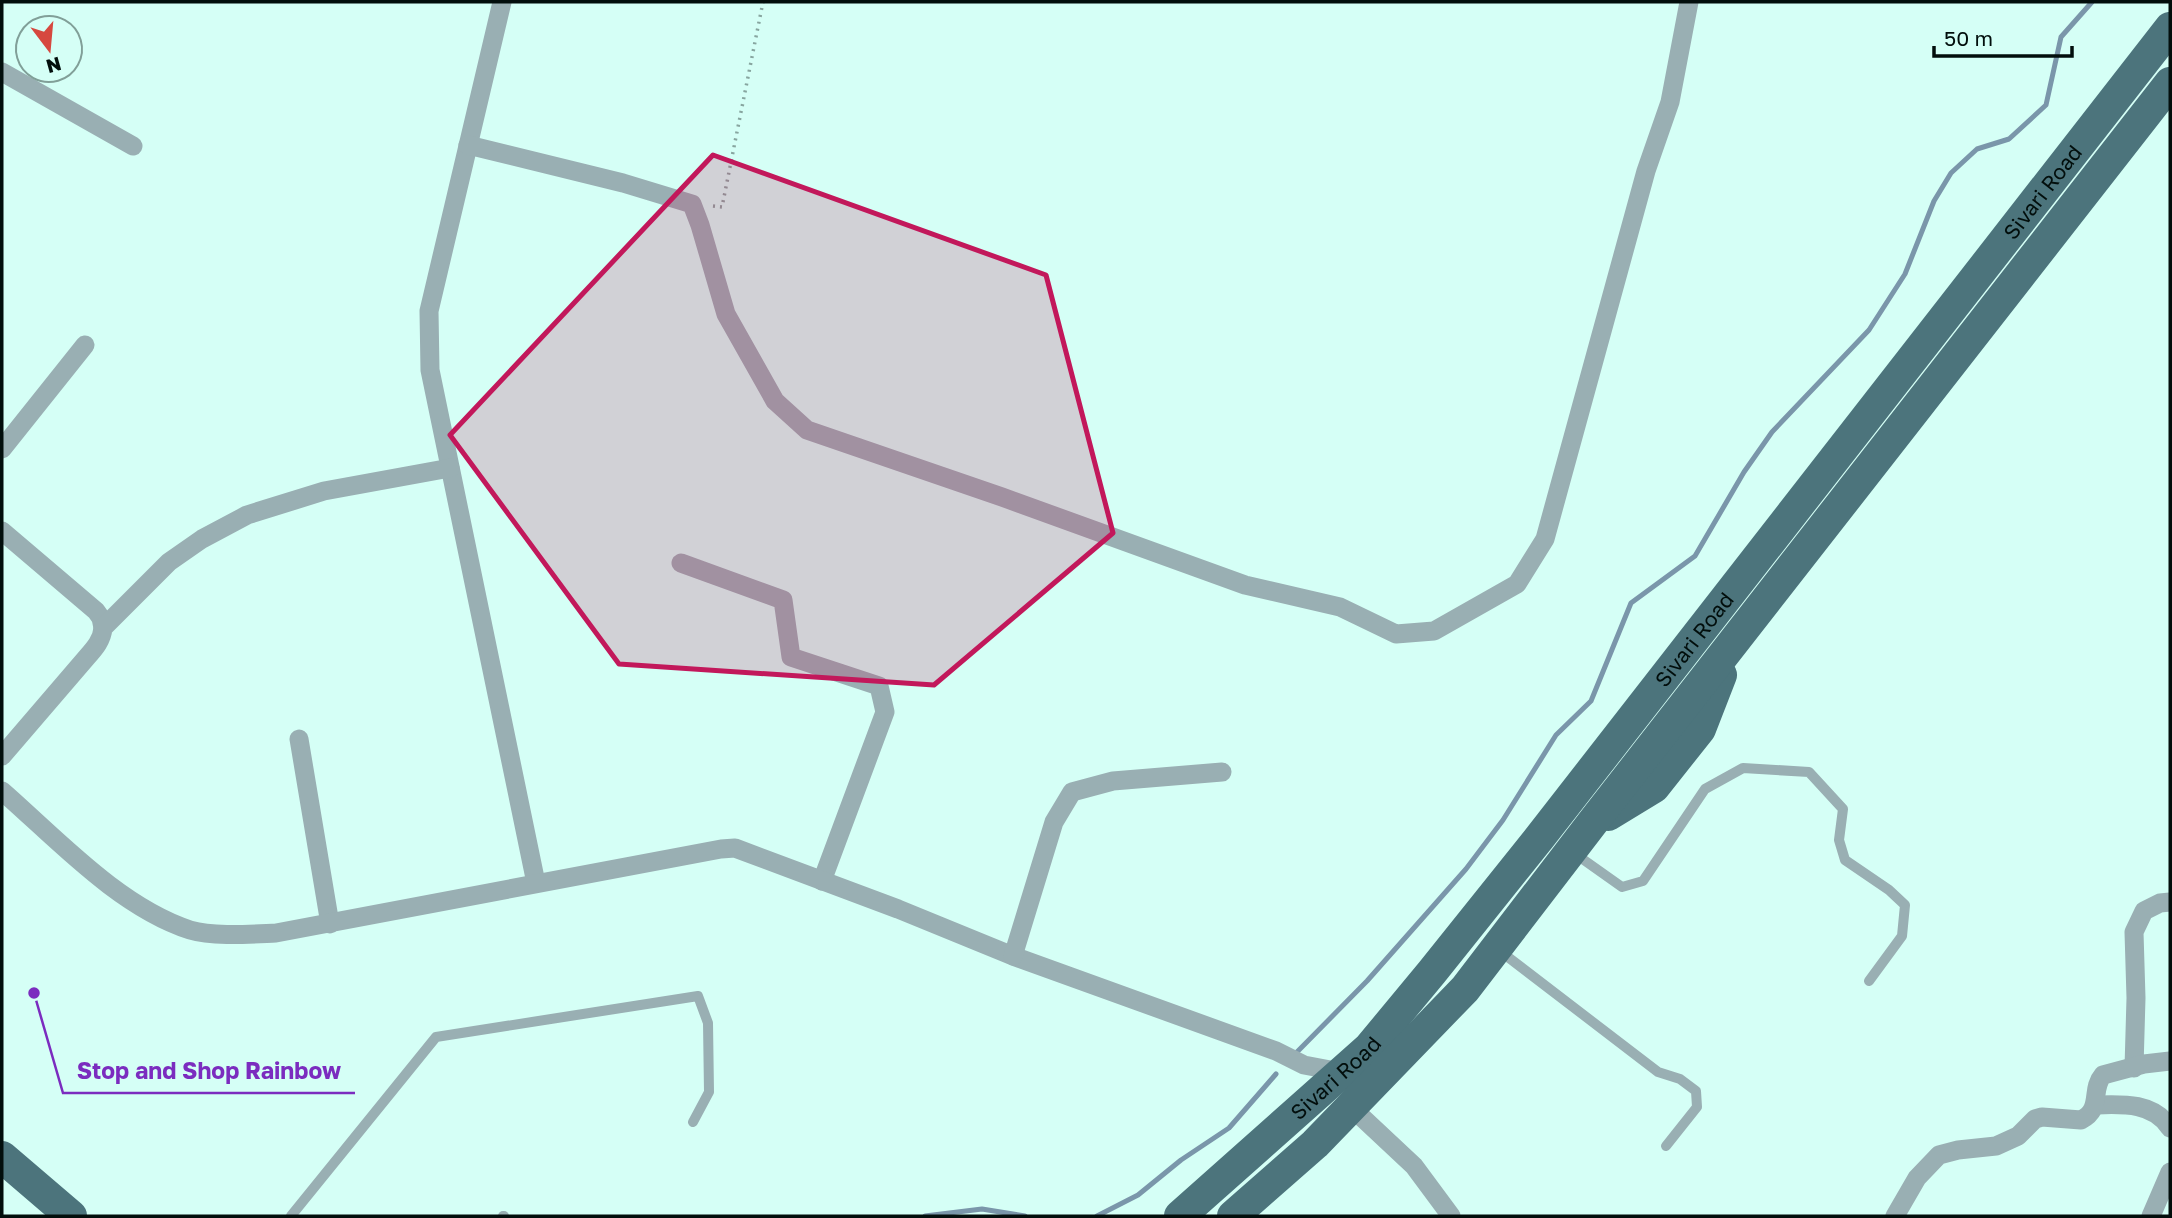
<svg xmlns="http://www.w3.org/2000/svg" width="2172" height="1218" viewBox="0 0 2172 1218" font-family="'Golos Text',sans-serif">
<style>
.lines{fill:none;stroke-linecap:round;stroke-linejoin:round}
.stream{stroke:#7a96aa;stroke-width:5}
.path{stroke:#87a59f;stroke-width:3.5;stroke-dasharray:2 5;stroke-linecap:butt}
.lane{stroke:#99afb3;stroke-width:10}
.street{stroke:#99afb3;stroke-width:19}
.primary{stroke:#4c747c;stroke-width:32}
.marked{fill:#c2185b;fill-opacity:0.2;stroke:#c2185b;stroke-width:5;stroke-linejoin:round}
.labels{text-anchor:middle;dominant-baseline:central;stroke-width:5;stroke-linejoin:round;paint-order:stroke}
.street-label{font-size:21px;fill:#020e0c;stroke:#d5fff6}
.leader{fill:none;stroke:#7b2cbf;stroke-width:2.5}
.callout-dot{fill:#7b2cbf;stroke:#d5fff6;stroke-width:2.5}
.callout-label{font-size:23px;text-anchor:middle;font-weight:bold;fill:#7b2cbf;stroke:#d5fff6;stroke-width:5;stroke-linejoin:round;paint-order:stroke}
</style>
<rect width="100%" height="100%" fill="#d5fff6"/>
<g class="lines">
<!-- stream -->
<g class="stream">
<path d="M1297,1052L1367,981L1466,869L1503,820L1556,735L1591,701L1631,603L1695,556L1744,472L1772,432L1869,330L1905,274L1934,201L1951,173L1977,149L2009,139L2046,105L2061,37L2092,2"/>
<path d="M925,1216L982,1209L1025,1216"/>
<path d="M1097,1216L1138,1195L1181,1160L1229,1128L1276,1074"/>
</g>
<!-- path -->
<path class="path" d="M713,206L722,207L763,2"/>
<!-- lane -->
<g class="lane">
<path d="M1574,853L1622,887L1643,881L1705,789L1743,768L1809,772L1843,809L1839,840L1845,860L1889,890L1905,905L1902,936L1869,981"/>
<path d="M1500,951L1658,1072L1680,1079L1696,1091L1697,1107L1666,1146"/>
<path d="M291,1216L436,1037L698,996L708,1023L709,1092L693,1122"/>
<path d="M503,1216H504"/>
</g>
<!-- street -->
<g class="street">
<path d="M502,2L429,311L430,370L536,883"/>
<path d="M2,72L133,146"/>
<path d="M468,145L623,183L692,204L700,225L726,314L775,401L807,430L1002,497L1245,585L1340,607L1396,634L1434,631L1517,584L1545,539L1646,171L1670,102L1689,2"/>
<path d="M2,449L85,345"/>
<path d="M2,531L96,611L101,618L103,628"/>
<path d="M681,563L783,600L791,657L879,686L885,712L822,881"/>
<path d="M299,739L330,924"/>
<path d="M2,756L87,657C95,648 102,640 103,628L169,562L202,539L247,515L324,491L450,468"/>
<path d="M2,791C57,839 119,907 190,930C213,937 252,934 276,933L721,849L735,848L898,909L1013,956L1276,1051L1304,1065L1341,1072"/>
<path d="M1013,956L1054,822L1072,792L1113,781L1222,772"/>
<path d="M2134,1068L2136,998L2134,932L2144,911L2160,903L2170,902"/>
<path d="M2095,1105C2122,1104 2154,1102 2170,1128"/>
<path d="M1351,1107L1414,1166L1451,1216"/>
<path d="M1895,1216L1917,1178L1939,1155L1958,1150L1996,1146L2018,1136L2035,1119L2042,1117L2081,1120C2103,1109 2090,1090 2103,1075L2144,1064L2170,1061"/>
<path d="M2151,1216L2170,1172"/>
</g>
<!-- primary -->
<g class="primary">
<path d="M1608,815L1654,787L1700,729L1721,675"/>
<path d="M2,1157L71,1216"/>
<path id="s1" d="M1180,1216L1369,1048L1432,972L1540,837L2170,28"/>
<path d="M1233,1216L1315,1144L1465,989L1593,822L2170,83"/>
</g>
</g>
<!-- marked area -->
<path class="marked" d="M713,155L1046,275L1113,533L934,685L619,664L450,435Z"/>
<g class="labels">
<!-- street labels -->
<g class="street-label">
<text stroke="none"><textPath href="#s1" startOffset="1342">Sivari Road</textPath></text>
<text stroke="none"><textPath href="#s1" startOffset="775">Sivari Road</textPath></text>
<text stroke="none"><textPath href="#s1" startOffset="208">Sivari Road</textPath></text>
</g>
</g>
<!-- callouts -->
<path class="leader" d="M34 993L63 1093H355"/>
<circle class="callout-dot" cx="34" cy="993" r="7"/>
<g class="callout-label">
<text x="209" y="1079">Stop and Shop Rainbow</text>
</g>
<!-- border -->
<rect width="2172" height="1218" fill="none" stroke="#020e0c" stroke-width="7"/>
<!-- north arrow -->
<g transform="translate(49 49) rotate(164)"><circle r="33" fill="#d5fff6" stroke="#819f98" stroke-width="2"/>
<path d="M0-5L12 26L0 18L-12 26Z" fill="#d6483f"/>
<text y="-10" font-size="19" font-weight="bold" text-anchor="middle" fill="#020e0c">N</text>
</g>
<!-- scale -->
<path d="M1934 46v10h138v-10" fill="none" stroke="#020e0c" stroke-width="3.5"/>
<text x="1944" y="46" font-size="21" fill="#020e0c" stroke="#d5fff6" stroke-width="5" paint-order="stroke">50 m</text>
</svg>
